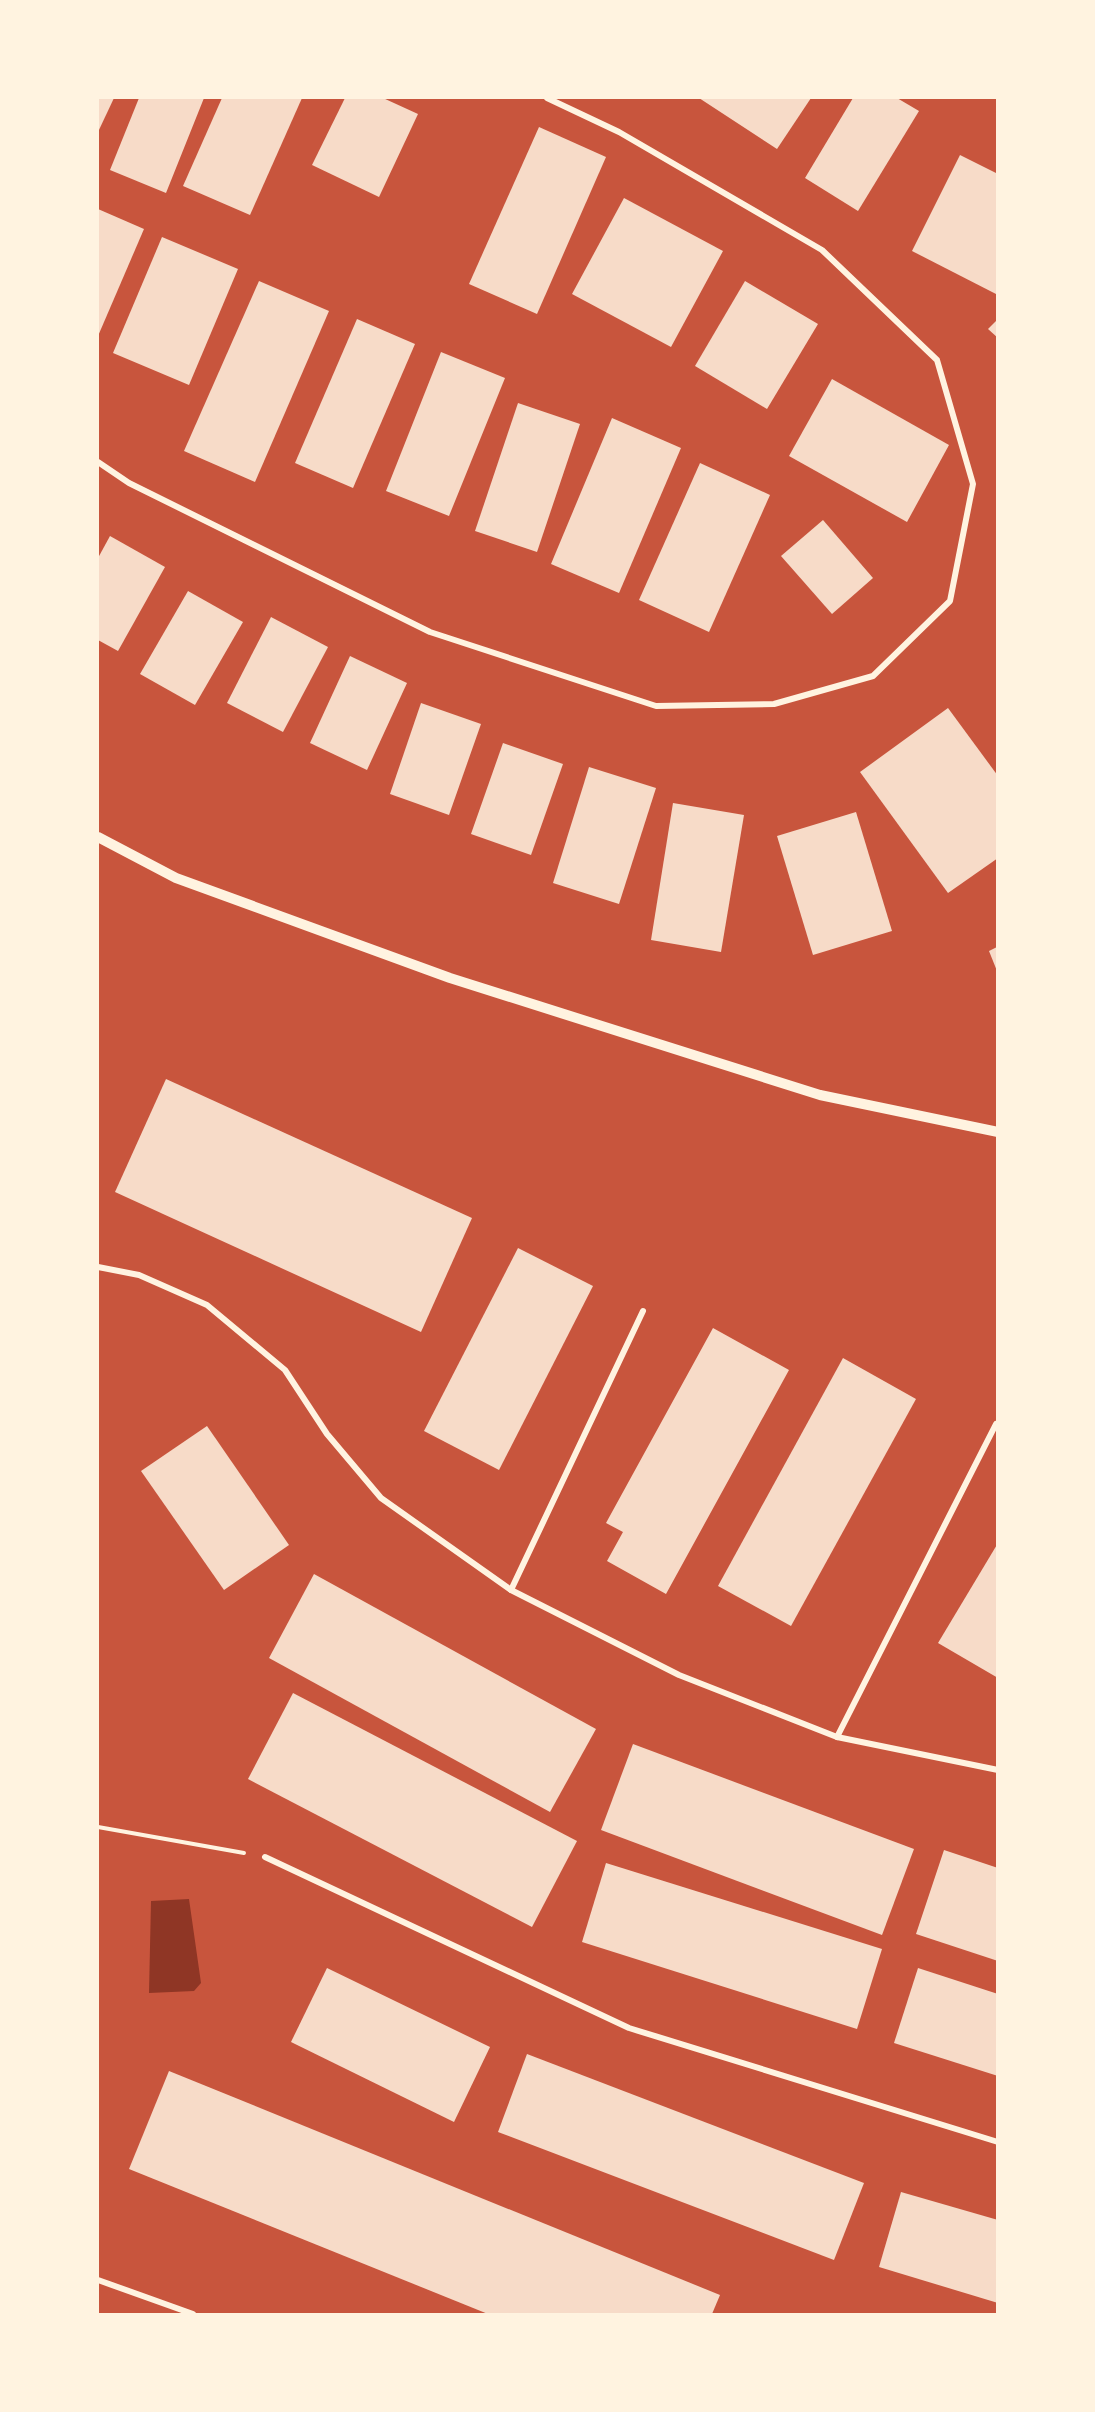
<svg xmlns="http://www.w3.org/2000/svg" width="1095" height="2412" viewBox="0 0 1095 2412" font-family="'Source Sans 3',sans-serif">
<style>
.water{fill:#8f3625}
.building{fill:#f7dbc8}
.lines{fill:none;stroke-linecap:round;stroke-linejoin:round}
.path{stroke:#fff3e0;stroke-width:4}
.minor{stroke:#fff3e0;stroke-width:6}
.tertiary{stroke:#fff3e0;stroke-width:10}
</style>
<rect width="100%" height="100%" fill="#c8553d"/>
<!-- water -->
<path class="water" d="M189,1899L201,1983L194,1991L149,1993L151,1901Z"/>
<!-- building -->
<g class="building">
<path d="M98,98H114L98,132Z"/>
<path d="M139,98H204L166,193L110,170Z"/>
<path d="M222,98H302L250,215L183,186Z"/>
<path d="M345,98H383L418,114L379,197L312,165Z"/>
<path d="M699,98H811L777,149Z"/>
<path d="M853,98H897L919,111L858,211L805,178Z"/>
<path d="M539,127L606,157L537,314L469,284Z"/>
<path d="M960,155L998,174L996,294L912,251Z"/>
<path d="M624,198L723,251L671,347L572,294Z"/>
<path d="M98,209L144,229L98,336Z"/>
<path d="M162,237L238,269L189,385L113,353Z"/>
<path d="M259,281L329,311L255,482L184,451Z"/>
<path d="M745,281L818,324L767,409L695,366Z"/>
<path d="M357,319L415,344L353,488L295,463Z"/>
<path d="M998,319V338L988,329Z"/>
<path d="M441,352L505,378L449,516L386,491Z"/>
<path d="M832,379L949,445L907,522L789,456Z"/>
<path d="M518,403L580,424L537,552L475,531Z"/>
<path d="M612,418L681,448L619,593L551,564Z"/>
<path d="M700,463L770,495L709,632L639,600Z"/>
<path d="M823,520L873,578L832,614L781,556Z"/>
<path d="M110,536L165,567L118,651L98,640V558Z"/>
<path d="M188,591L243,622L195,705L140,674Z"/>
<path d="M271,617L328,647L283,732L227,703Z"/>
<path d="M350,656L407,683L367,770L310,743Z"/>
<path d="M421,703L481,724L449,815L390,794Z"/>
<path d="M948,708L998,776V858L948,893L860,772Z"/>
<path d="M503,743L563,764L531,855L471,834Z"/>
<path d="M589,767L656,788L619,904L553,883Z"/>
<path d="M673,803L744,815L721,952L651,940Z"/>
<path d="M856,812L892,931L813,955L777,836Z"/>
<path d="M997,947V971L989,951Z"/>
<path d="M166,1079L472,1218L421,1332L115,1192Z"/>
<path d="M518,1248L593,1286L499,1470L424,1431Z"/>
<path d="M713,1328L789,1370L666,1594L607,1561L623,1532L606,1523Z"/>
<path d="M843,1358L916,1399L791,1626L718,1586Z"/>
<path d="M207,1426L289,1545L224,1590L141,1471Z"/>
<path d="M998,1543V1678L938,1643Z"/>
<path d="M314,1574L596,1729L550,1812L269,1658Z"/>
<path d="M293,1693L577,1841L532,1927L248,1779Z"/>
<path d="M633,1744L914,1849L882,1935L601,1830Z"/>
<path d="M944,1850L998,1868V1961L916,1934Z"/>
<path d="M606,1863L882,1949L857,2029L582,1942Z"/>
<path d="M327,1968L490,2047L454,2122L291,2042Z"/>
<path d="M918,1968L998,1994V2076L894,2043Z"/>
<path d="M527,2054L864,2183L834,2260L498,2132Z"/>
<path d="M169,2071L720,2295L712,2314H488L129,2169Z"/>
<path d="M901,2192L998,2220V2303L879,2267Z"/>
</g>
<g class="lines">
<!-- path -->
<path class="path" d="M98,1827L244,1853"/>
<!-- minor -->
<g class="minor">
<path d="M98,462L129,483L430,632L656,706L774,704L873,676L950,601L973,484L937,360L822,250L619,132L547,98"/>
<path d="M98,1267L139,1275L207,1305L285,1370L327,1434L381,1498L511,1590L679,1675L837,1737L998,1770"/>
<path d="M511,1590L643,1311"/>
<path d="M837,1737L996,1424"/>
<path d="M265,1857L629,2028L998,2142"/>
<path d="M98,2280L193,2314"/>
</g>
<!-- tertiary -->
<path class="tertiary" d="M98,837L176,878L450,978L820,1095L998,1132"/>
</g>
<!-- border -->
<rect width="1095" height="2412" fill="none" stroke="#fff3e0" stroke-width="198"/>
</svg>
